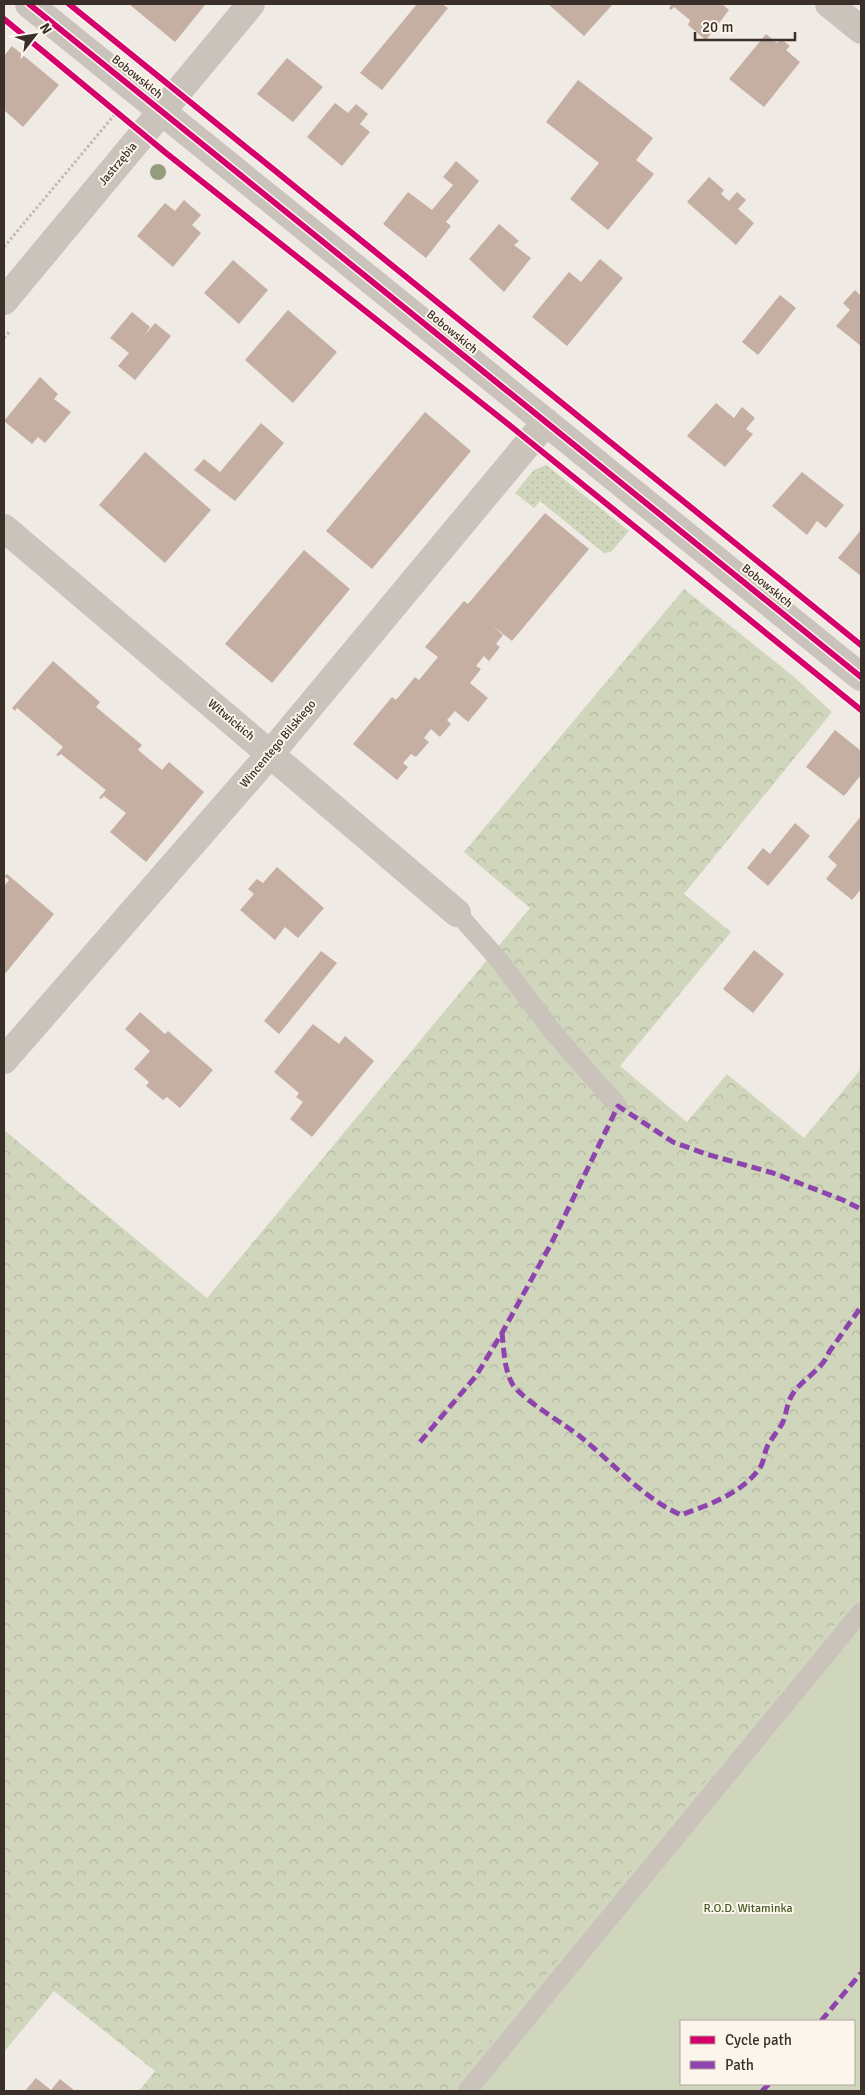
<svg xmlns="http://www.w3.org/2000/svg" width="865" height="2095" viewBox="0 0 865 2095" font-family="Signika,sans-serif">
<style>
.grass{fill:url(#grass-dots)}
.forest{fill:url(#forest-crowns)}
.green{fill:#d0d6bb;fill-rule:evenodd}
.building{fill:#c5afa3}
.lines{fill:none;stroke-linecap:round;stroke-linejoin:round}
.path{stroke:#c2bbb4;stroke-width:3;stroke-dasharray:2.5 2.5;stroke-linecap:butt}
.service{stroke:#c9c3bc;stroke-width:19}
.minor{stroke:#c9c3bc;stroke-width:28}
.quiet{stroke:#8e44ad;stroke-width:5;stroke-dasharray:10 5;stroke-linecap:butt}
.cycleway-casing{stroke:#fcf5eb;stroke-width:9}
.cycleway{stroke:#d6006c;stroke-width:6}
.tree{fill:#939c7d}
.labels{text-anchor:middle;dominant-baseline:central;stroke-width:4;stroke-linejoin:round;paint-order:stroke}
.street-label{font-size:12px;fill:#3b2f29;stroke:#fcf5eb}
.park-label{font-size:12px;fill:#475c29;stroke:#fcf5eb}
</style>
<defs>
<pattern id="grass-dots" width="8" height="8" patternUnits="userSpaceOnUse" patternTransform="scale(1.25)"><rect width="8" height="8" fill="#d0d6bb"/><path d="M2 2h.1M6 6h.1" fill="none" stroke="#b4b8a1" stroke-width="1.8" stroke-linecap="round"/></pattern>
<pattern id="forest-crowns" width="20" height="18" patternUnits="userSpaceOnUse" patternTransform="scale(1.25)"><rect width="20" height="18" fill="#d0d6bb"/><path d="M2 6a3 3 0 1 1 6 0M12 15a3 3 0 1 1 6 0" fill="none" stroke="#b4b8a1"/></pattern>
</defs>
<rect width="100%" height="100%" fill="#efeae3"/>
<!-- grass -->
<path class="grass" d="M546,465L629,531L611,552L604,553L540,501L534,508L515,493L534,470Z"/>
<!-- forest -->
<path class="forest" d="M684,589L793,676L832,712L684,894L731,932L620,1066L687,1122L727,1074L804,1138L861,1069V1593L451,2091H139L155,2071L54,1991L4,2052V1130L207,1298L530,908L464,852Z"/>
<!-- green -->
<path class="green" d="M861,1593V2091H451ZM681,2021H854V2084H681Z"/>
<!-- building -->
<g class="building">
<path d="M129,4H203L205,5L175,42Z"/>
<path d="M417,4H442L448,8L382,90L360,73Z"/>
<path d="M548,4H613L584,36Z"/>
<path d="M672,4H722L729,10L706,40L688,25L690,20L674,7L671,10L669,8Z"/>
<path d="M766,34L777,43L781,39L790,46L786,50L800,62L764,107L729,79Z"/>
<path d="M12,46L59,85L23,127L4,110V56Z"/>
<path d="M287,58L323,87L293,122L257,94Z"/>
<path d="M578,80L653,138L636,160L654,174L608,230L570,199L599,163L546,122Z"/>
<path d="M335,103L348,113L356,104L368,114L360,124L370,132L342,166L307,137Z"/>
<path d="M456,161L479,181L446,222L451,226L426,258L383,224L408,192L432,210L453,185L443,177Z"/>
<path d="M709,177L724,190L721,194L729,201L737,192L746,200L738,209L754,223L736,245L687,202Z"/>
<path d="M184,200L201,215L192,225L201,233L173,267L137,236L165,203L175,211Z"/>
<path d="M499,224L519,241L514,245L531,258L504,292L469,259Z"/>
<path d="M600,259L623,278L567,346L532,317L569,272L581,282Z"/>
<path d="M233,260L268,290L239,324L204,293Z"/>
<path d="M855,290L861,296V346L836,326L850,310L843,303Z"/>
<path d="M780,295L796,308L758,355L742,342Z"/>
<path d="M288,310L337,352L293,403L245,360Z"/>
<path d="M132,312L150,327L144,336L155,323L171,336L135,380L118,366L129,353L110,338Z"/>
<path d="M40,377L58,394L54,399L71,412L45,443L38,437L32,444L4,421Z"/>
<path d="M716,403L734,418L742,407L755,418L746,429L753,434L725,467L687,436Z"/>
<path d="M425,412L471,451L372,569L326,531Z"/>
<path d="M261,423L284,443L235,501L194,470L204,459L220,472Z"/>
<path d="M145,452L211,510L165,563L99,505Z"/>
<path d="M802,472L844,505L826,528L817,521L807,535L772,506Z"/>
<path d="M545,513L589,549L512,641L492,625L503,635L496,644L500,647L489,661L484,656L476,666L481,669L470,683L488,698L468,722L455,711L447,720L451,724L440,737L431,729L424,738L429,742L416,757L411,754L403,763L408,767L397,780L353,744L392,697L396,700L415,677L419,680L438,657L425,647L464,601L468,604Z"/>
<path d="M861,530V576L838,558Z"/>
<path d="M304,550L350,589L272,683L225,644Z"/>
<path d="M53,661L100,702L96,707L142,745L138,750L162,770L169,762L204,792L146,862L110,832L126,813L104,796L101,799L99,798L106,790L61,754L58,756L56,755L63,747L17,708L15,711L12,708Z"/>
<path d="M835,730L861,751V775L844,796L806,767Z"/>
<path d="M861,816V889L852,900L826,879L837,865L828,857Z"/>
<path d="M795,823L810,836L768,886L747,868L763,848L770,854Z"/>
<path d="M277,867L324,908L298,938L285,927L275,940L240,910L254,894L248,889L257,879L263,883Z"/>
<path d="M7,874L54,914L4,975V886L9,880L4,876Z"/>
<path d="M754,950L784,974L753,1013L723,989Z"/>
<path d="M321,951L337,963L279,1034L264,1021Z"/>
<path d="M140,1012L165,1034L168,1031L213,1070L180,1108L167,1097L163,1100L146,1086L149,1082L134,1069L150,1051L125,1029Z"/>
<path d="M313,1024L339,1044L345,1036L374,1061L312,1137L290,1119L303,1102L296,1097L299,1093L274,1072Z"/>
<path d="M36,2078L51,2090L60,2079L75,2091H25Z"/>
</g>
<g class="lines">
<!-- path -->
<g class="path">
<path d="M4,247L116,113"/>
<path d="M4,338L10,331"/>
</g>
<!-- service -->
<g class="service">
<path d="M457,913L499,960L552,1031L618,1106"/>
<path d="M467,2091L861,1612"/>
</g>
<!-- minor -->
<g class="minor">
<path d="M29,4L861,677"/>
<path d="M829,4L861,30"/>
<path d="M4,301L251,4"/>
<path d="M4,528L457,913"/>
<path d="M4,1060L271,753L546,422"/>
</g>
<!-- quiet -->
<g class="quiet">
<path d="M502,1333C504,1350 504,1370 513,1385C524,1401 565,1424 582,1438C614,1464 643,1498 681,1515C708,1505 741,1494 759,1469C764,1463 764,1454 767,1447C771,1439 777,1432 782,1424C787,1414 786,1403 794,1392C804,1378 823,1369 829,1352L861,1307"/>
<path d="M420,1442L476,1376L502,1333L552,1242L618,1106L673,1142L706,1154L773,1173L843,1200L861,1209"/>
<path d="M821,2021L861,1973"/>
<path d="M762,2091L769,2084"/>
</g>
<defs>
<g id="cycleway">
<path d="M29,4L861,677"/>
<path d="M69,4L861,645"/>
<path d="M4,19L166,153L508,424L861,710"/>
</g>
</defs>
<!-- cycleway casing -->
<use href="#cycleway" class="cycleway-casing"/>
<!-- cycleway -->
<use href="#cycleway" class="cycleway"/>
</g>
<!-- trees -->
<circle class="tree" cx="158" cy="172" r="8"/>
<g class="labels">
<!-- street labels -->
<g class="street-label">
<text transform="translate(137 77) rotate(39)">Bobowskich</text>
<text transform="translate(118 164) rotate(-50)">Jastrzębia</text>
<text transform="translate(452 332) rotate(39)">Bobowskich</text>
<text transform="translate(767 586) rotate(39)">Bobowskich</text>
<text transform="translate(231 720) rotate(40)">Witwickich</text>
<text transform="translate(278 744) rotate(-50)">Wincentego Bilskiego</text>
</g>
<!-- park labels -->
<g class="park-label">
<text x="748" y="1908">R.O.D. Witaminka</text>
</g>
</g>
<!-- border -->
<rect width="865" height="2095" fill="none" stroke="#3b2f29" stroke-width="10"/>
<!-- legend -->
<rect x="680" y="2020" width="175" height="65" fill="#fcf5eb" stroke="#afa69d"/>
<rect x="690" y="2036" width="25" height="8" fill="#d6006c" stroke="#afa69d"/>
<text x="725" y="2045" font-size="15" fill="#3b2f29">Cycle path</text>
<rect x="690" y="2061" width="25" height="8" fill="#8e44ad" stroke="#afa69d"/>
<text x="725" y="2070" font-size="15" fill="#3b2f29">Path</text>
<!-- north arrow -->
<g transform="translate(35 35) rotate(59)" stroke="#fcf5eb" stroke-width="4" paint-order="stroke">
<path d="M0-4L9 19L0 12L-9 19Z" fill="#3b2f29"/>
<text y="-8" font-size="14" font-weight="bold" text-anchor="middle" fill="#3b2f29">N</text>
</g>
<!-- scale -->
<path d="M695 32v8h100v-8" fill="none" stroke="#3b2f29" stroke-width="2.5"/>
<text x="702" y="32" font-size="15" fill="#3b2f29" stroke="#fcf5eb" stroke-width="4" paint-order="stroke">20 m</text>
</svg>
